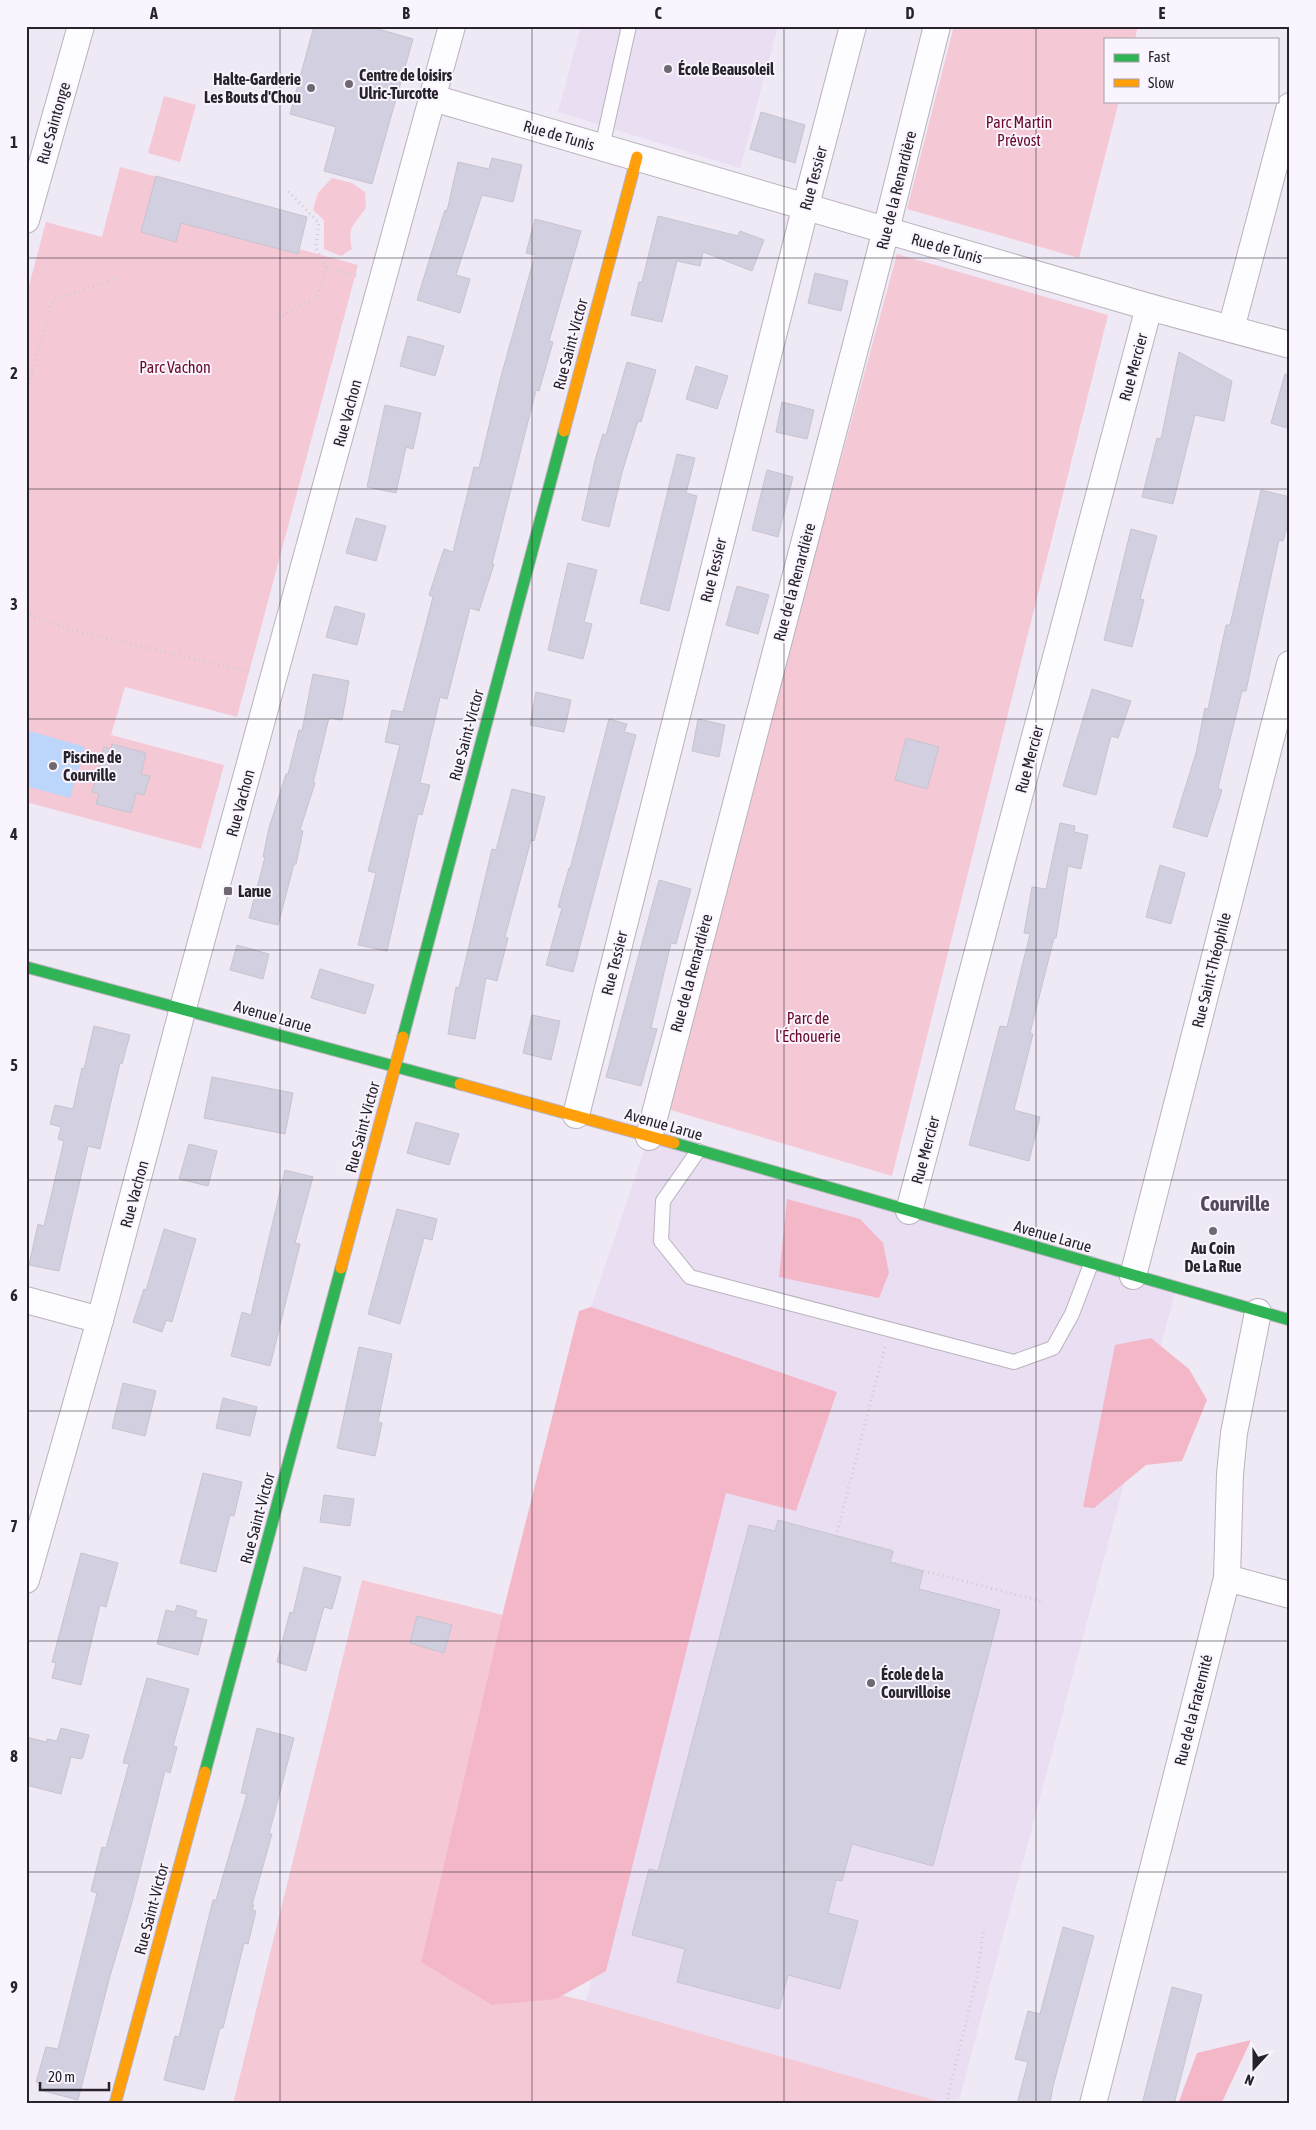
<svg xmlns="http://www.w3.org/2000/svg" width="1316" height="2130" viewBox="0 0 1316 2130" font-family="'Asap Condensed',sans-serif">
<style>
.built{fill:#eadef3}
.green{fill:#f4c9d5}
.forest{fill:#f4b7c7}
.water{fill:#bbd6fa}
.building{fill:#d2d0e0;stroke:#c6c4ce}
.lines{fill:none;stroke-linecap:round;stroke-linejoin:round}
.lane-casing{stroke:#b9b3bd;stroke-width:16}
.street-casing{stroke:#b9b3bd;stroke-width:28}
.fast-casing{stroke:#b9b3bd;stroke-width:13}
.slow-casing{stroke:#b9b3bd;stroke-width:13}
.path{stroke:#cfccd1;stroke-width:3;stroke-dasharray:1 4;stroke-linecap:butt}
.lane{stroke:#fdfcfe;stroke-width:14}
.street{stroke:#fdfcfe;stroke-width:26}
.fast{stroke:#30b455;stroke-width:11}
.slow{stroke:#ff9f0a;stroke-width:11}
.grid{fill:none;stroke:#28232b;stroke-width:1;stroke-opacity:0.55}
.poi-dot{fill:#6e6872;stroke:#f9f4fd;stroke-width:2}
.labels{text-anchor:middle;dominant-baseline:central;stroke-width:4;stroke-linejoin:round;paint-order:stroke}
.poi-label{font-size:16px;font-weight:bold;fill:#28232b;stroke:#f9f4fd;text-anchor:start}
.park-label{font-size:16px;fill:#6a0929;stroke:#f9f4fd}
.street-label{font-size:16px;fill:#28232b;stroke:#f9f4fd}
.district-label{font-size:21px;font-weight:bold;fill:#54495c;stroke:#f9f4fd}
.neatline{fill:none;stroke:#28232b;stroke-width:2}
.grid-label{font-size:16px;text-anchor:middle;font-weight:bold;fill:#28232b}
</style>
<rect width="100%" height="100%" fill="#efe8f5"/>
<!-- built -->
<g class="built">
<path d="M581,26H778L740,168L558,112Z"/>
<path d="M649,1137L1175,1293L958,2104H948L586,2001L757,1365L591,1307Z"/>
</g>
<!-- green -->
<g class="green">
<path d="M954,26H1138L1135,39H1105V101H1119L1079,258L907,209Z"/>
<path d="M164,96L196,105L180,162L148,153Z"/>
<path d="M120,167L307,217L299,249L358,265L237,717L125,687L111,735L224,765L201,849L26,802V297L46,222L102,237Z"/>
<path d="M332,178L352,183L365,192L366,208C354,225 347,226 352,249L341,256L324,249V220L313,210L318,193Z"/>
<path d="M897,254L1108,315L892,1176L664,1108Z"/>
<path d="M362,1580L503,1615L421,1962L586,2001L948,2104H233Z"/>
</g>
<!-- forest -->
<g class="forest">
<path d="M787,1199L860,1219L883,1243L889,1273L879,1298L779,1277Z"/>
<path d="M591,1307L837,1392L796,1511L726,1493L606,1971L556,1999L492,2005L421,1962L505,1604L579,1311Z"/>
<path d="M1151,1338L1189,1369L1207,1400L1182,1461L1146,1465L1094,1508L1083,1507L1115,1345Z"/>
<path d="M1251,2040L1221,2104H1178L1197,2053Z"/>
</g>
<!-- water -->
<path class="water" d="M26,730L85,747L70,798L26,786Z"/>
<!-- building -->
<g class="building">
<path d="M314,26H368L413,39L372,184L324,171L336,127L290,114Z"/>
<path d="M761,112L805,125L795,163L750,149Z"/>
<path d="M492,158L522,165L513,202L482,195L456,275L470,279L460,313L417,300L432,251L445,210L447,211L458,162L489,169Z"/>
<path d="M156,176L307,217L298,254L181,223L176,242L141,232Z"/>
<path d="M658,216L738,236L740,231L764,240L752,271L703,252L700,266L677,261L662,322L631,315L639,282H642Z"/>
<path d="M535,219L581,231L549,341L553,342L539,391L536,390L492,564H494L479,611L470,608L447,699L440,697L420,783L430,785L422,815L418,814L387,951L358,945L376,873L368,871L400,745L385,742L392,710L403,712L433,597L429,595L444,549L453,552L474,467L479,468L500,380L535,255L526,253Z"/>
<path d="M815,273L848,281L841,311L808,303Z"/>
<path d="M408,336L444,346L435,376L400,366Z"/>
<path d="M1179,352L1232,381L1224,421L1195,415L1173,504L1142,497L1157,438L1161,439Z"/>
<path d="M627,362L656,370L641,422L638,421L623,469L609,527L582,520L595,460L603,434L606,435Z"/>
<path d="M696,366L728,376L717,409L686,399Z"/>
<path d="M1285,374L1290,375V429L1271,423Z"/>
<path d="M782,402L814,410L807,439L776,432Z"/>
<path d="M385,405L421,413L413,449L406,447L396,493L367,487Z"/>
<path d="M677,454L695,458L686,493L697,496L669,611L640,603Z"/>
<path d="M767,470L793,477L778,537L752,530Z"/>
<path d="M1261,490L1290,497V516L1283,541L1279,540L1246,691H1242L1218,788L1222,790L1207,837L1173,827L1196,753L1205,708L1208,709L1226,625H1230Z"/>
<path d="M356,518L386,526L376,561L346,553Z"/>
<path d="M1131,529L1157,536L1140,599L1144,600L1132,647L1104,640Z"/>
<path d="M568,563L597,570L584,622L592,624L583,659L548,650Z"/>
<path d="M737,586L769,595L758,634L726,625Z"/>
<path d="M335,606L365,614L357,645L326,637Z"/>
<path d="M313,674L349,681L342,720L329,718L313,783H315L300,830L303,831L296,864H294L278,925L249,918L265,857H263L269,828L286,774H288L299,730L302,731Z"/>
<path d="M1092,689L1131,701L1118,738L1111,736L1096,795L1063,786Z"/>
<path d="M536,692L571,700L564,732L530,725Z"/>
<path d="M609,719L627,724L624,732L636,735L573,972L546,965L562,908L558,907L569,868L570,869Z"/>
<path d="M698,719L725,725L719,757L692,751Z"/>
<path d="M906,738L939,747L927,789L895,780Z"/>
<path d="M112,744L146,753L141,774L150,776L144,795L136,793L131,813L96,804L99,794L92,792L104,747L111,749Z"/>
<path d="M512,789L545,797L534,841L531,840L505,937L508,938L497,981L486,978L475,1039L448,1034L456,987L459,988L492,849L496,850Z"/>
<path d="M1060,823L1075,826L1074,832L1088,835L1081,869L1068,866L1056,938H1054L1030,1033L1033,1034L1014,1110L1040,1117L1029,1161L969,1145L1000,1026L1007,1027L1030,934L1024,933L1032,887L1046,889Z"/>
<path d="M1160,865L1185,873L1171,924L1146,917Z"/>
<path d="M659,880L691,889L676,944L671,943L651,1028L657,1029L641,1086L606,1077Z"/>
<path d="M237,945L269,954L263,979L230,970Z"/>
<path d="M320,969L374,985L365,1014L311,998Z"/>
<path d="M532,1015L560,1021L551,1060L523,1053Z"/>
<path d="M94,1026L130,1035L122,1064L120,1063L100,1149L88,1146L59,1271L29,1265L38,1224L44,1226L64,1141L58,1139L61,1127L50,1124L55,1105L73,1109L82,1068L84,1069Z"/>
<path d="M212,1077L293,1093L285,1134L204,1118Z"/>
<path d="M416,1122L459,1134L449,1165L407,1153Z"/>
<path d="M189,1144L217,1151L208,1186L179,1179Z"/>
<path d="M285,1170L313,1177L295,1243L300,1244L270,1366L231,1356L242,1312L251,1315Z"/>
<path d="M397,1209L437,1219L432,1240L424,1238L400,1324L368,1314Z"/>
<path d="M164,1229L196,1239L172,1322L166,1320L162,1332L133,1322L144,1289L146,1290Z"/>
<path d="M359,1347L392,1354L378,1422L382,1423L375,1456L337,1448Z"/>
<path d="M123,1383L156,1391L145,1436L112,1428Z"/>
<path d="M223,1398L257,1407L250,1436L216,1428Z"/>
<path d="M203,1473L242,1482L234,1516L230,1515L216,1572L180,1563Z"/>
<path d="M324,1495L354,1499L350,1526L320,1522Z"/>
<path d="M778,1520L893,1551L890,1562L923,1571L919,1589L1000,1610L933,1866L852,1844L842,1881L836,1880L828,1913L858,1921L840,1989L788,1975L779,2009L677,1982L685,1949L632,1935L649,1869L658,1871L749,1525L775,1531Z"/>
<path d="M81,1553L118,1563L106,1607L100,1605L81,1685L52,1678L56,1663L52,1662Z"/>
<path d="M304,1567L341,1577L332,1609L324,1607L306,1671L277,1662L290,1612L293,1613Z"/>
<path d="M177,1605L197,1611L195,1617L207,1620L198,1655L157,1644L166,1610L175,1612Z"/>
<path d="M417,1616L452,1625L444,1653L410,1643Z"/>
<path d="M147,1678L189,1689L173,1746L177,1747L170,1773L165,1771L132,1902L110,1976L78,2100L40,2090L42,2083L36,2082L46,2047L58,2049L97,1893L91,1891L102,1847L106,1848L129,1764L123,1763Z"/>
<path d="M61,1728L89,1735L83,1757L81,1759L71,1757L61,1794L26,1785V1737L46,1742L47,1739L57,1741Z"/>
<path d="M257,1728L294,1738L269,1834H272L252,1905H254L252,1910L256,1911L248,1944L244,1943L223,2028H220L204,2090L164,2080L175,2036L179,2037L213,1900H216L247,1794L241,1793Z"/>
<path d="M1063,1927L1094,1936L1053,2086L1050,2104H1017L1028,2062L1015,2059L1028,2011L1040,2014Z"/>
<path d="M1172,1987L1202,1995L1174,2104H1142Z"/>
</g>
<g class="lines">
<defs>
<g id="lane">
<path d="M602,147L629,26"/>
<path d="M698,1151L663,1201L661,1241L690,1277L1014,1362L1053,1348L1072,1314L1091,1264"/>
</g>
<g id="street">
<path d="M433,98L1149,307L1290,345"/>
<path d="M26,220L81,26"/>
<path d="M1231,329L1290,106"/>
<path d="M576,1115L806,205L853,26"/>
<path d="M649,1137L886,230L937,26"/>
<path d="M909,1211L1149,307"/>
<path d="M1133,1276L1290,664"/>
<path d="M26,1300L100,1320"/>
<path d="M1227,1578L1290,1595"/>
<path d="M26,1580L100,1320L183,1008L452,26"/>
<path d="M1093,2104L1227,1578L1230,1474L1234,1433L1258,1312"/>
</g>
<g id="fast">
<path d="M26,967L460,1084"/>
<path d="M403,1037L564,431"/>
<path d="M674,1143L1290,1320"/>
<path d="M205,1772L341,1268"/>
</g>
<g id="slow">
<path d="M564,431L637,157"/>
<path d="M460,1084L674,1143"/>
<path d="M341,1268L403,1037"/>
<path d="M115,2104L205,1772"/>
</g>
</defs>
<!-- lane casing -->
<use href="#lane" class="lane-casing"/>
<!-- street casing -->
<use href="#street" class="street-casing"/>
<!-- fast casing -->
<use href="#fast" class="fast-casing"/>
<!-- slow casing -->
<use href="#slow" class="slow-casing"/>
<!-- path -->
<g class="path">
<path d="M326,268L358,276"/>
<path d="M278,318L316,298L326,268L316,248L319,223L288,191"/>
<path d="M26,394L52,301L117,278"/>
<path d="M26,612L28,614L67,629L252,672"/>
<path d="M885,1347L836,1536L893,1551L890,1562L1041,1601"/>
<path d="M946,2104L977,1977L984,1928"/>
</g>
<!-- lane -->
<use href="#lane" class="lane"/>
<!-- street -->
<use href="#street" class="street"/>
<!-- fast -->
<use href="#fast" class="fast"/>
<!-- slow -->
<use href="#slow" class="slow"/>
</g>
<!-- grid -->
<path class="grid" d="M280,26V2104M532,26V2104M784,26V2104M1036,26V2104M26,258H1290M26,489H1290M26,719H1290M26,950H1290M26,1180H1290M26,1411H1290M26,1641H1290M26,1872H1290"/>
<!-- markers -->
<g class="poi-dot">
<circle cx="668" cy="69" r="5"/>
<circle cx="349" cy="84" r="5"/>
<circle cx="311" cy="88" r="5"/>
<circle cx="53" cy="766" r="5"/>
<rect x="223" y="886" width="10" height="10" rx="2.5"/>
<circle cx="1213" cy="1231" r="5"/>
<circle cx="871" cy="1683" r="5"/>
</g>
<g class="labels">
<!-- poi labels -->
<g class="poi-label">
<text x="678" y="69">École Beausoleil</text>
<text x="359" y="75">Centre de loisirs<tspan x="359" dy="18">Ulric-Turcotte</tspan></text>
<text x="301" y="79" text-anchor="end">Halte-Garderie<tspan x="301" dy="18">Les Bouts d'Chou</tspan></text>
<text x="63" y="757">Piscine de<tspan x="63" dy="18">Courville</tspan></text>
<text x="238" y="891">Larue</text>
<text x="1213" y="1248" text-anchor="middle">Au Coin<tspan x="1213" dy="18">De La Rue</tspan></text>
<text x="881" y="1674">École de la<tspan x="881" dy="18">Courvilloise</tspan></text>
</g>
<!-- park labels -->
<g class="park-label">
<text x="1019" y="122">Parc Martin<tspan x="1019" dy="18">Prévost</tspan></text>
<text x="175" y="367">Parc Vachon</text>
<text x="808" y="1018">Parc de<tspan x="808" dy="18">l'Échouerie</tspan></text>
</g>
<!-- street labels -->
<g class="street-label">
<text transform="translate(53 123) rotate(-74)">Rue Saintonge</text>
<text transform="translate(559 135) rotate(16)">Rue de Tunis</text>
<text transform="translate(813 178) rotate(-75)">Rue Tessier</text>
<text transform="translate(896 190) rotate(-76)">Rue de la Renardière</text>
<text transform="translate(947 248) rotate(16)">Rue de Tunis</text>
<text transform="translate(570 344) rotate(-75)">Rue Saint-Victor</text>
<text transform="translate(1133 367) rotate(-75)">Rue Mercier</text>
<text transform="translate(347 413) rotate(-75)">Rue Vachon</text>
<text transform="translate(713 570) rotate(-76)">Rue Tessier</text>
<text transform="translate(794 582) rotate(-75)">Rue de la Renardière</text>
<text transform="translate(466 735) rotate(-75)">Rue Saint-Victor</text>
<text transform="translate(1029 759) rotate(-75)">Rue Mercier</text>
<text transform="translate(240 803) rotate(-75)">Rue Vachon</text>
<text transform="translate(614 963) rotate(-76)">Rue Tessier</text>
<text transform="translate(1211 970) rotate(-76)">Rue Saint-Théophile</text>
<text transform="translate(691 973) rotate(-75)">Rue de la Renardière</text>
<text transform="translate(273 1016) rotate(16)">Avenue Larue</text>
<text transform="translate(664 1124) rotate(16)">Avenue Larue</text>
<text transform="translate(362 1127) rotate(-75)">Rue Saint-Victor</text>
<text transform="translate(925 1150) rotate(-75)">Rue Mercier</text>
<text transform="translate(134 1194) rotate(-75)">Rue Vachon</text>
<text transform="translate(1053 1236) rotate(16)">Avenue Larue</text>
<text transform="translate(257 1518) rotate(-75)">Rue Saint-Victor</text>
<text transform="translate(1193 1710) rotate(-76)">Rue de la Fraternité</text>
<text transform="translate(151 1909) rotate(-75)">Rue Saint-Victor</text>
</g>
<!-- district labels -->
<g class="district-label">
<text x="1235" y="1203">Courville</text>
</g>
</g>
<!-- border -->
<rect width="1316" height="2130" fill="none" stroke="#f9f4fd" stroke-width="55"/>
<!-- legend -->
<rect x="1104" y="38" width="175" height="65" fill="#f9f4fd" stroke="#a5a0a9"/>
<rect x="1114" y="54" width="25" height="8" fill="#30b455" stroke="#a5a0a9"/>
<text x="1148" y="62" font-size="15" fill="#28232b">Fast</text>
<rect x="1114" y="79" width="25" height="8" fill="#ff9f0a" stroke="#a5a0a9"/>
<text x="1148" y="88" font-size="15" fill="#28232b">Slow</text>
<!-- north arrow -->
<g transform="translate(1254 2068) rotate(201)" stroke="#f9f4fd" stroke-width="4" paint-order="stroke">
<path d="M0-4L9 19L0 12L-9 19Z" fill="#28232b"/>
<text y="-8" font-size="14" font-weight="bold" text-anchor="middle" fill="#28232b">N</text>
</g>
<!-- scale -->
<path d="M40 2082v8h69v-8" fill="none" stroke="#28232b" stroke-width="2.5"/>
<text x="48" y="2082" font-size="15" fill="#28232b" stroke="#f9f4fd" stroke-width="4" paint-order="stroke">20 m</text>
<rect x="28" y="28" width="1260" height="2074" class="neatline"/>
<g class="grid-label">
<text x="154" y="19">A</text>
<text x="406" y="19">B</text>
<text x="658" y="19">C</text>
<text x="910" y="19">D</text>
<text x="1162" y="19">E</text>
<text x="14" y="148">1</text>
<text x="14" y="379">2</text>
<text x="14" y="610">3</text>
<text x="14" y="840">4</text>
<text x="14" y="1071">5</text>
<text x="14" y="1301">6</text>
<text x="14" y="1532">7</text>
<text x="14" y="1762">8</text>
<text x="14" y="1993">9</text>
</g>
</svg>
